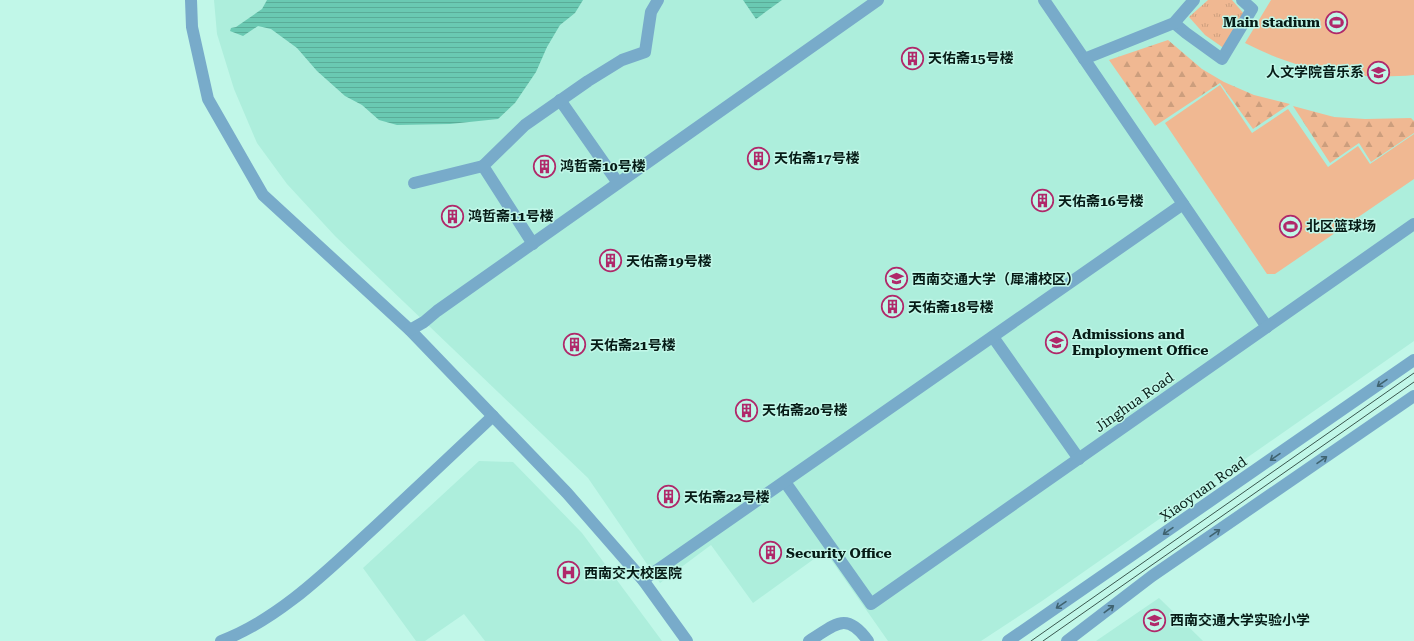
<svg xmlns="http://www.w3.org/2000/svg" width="1414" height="641" viewBox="0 0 1414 641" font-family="'Roboto Serif','Noto Sans SC',serif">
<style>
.built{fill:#adeedc}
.grass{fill:url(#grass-tufts)}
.forest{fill:url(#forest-firs)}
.garden{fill:#f0b892}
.water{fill:url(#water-rules)}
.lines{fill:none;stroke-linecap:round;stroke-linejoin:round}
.minor{stroke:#78abca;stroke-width:12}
.tertiary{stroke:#78abca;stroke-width:12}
.tram{stroke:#3a5850;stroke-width:1}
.oneway{stroke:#3f6370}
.labels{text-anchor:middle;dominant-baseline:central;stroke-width:3;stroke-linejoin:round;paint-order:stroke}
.poi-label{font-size:14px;font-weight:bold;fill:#061b16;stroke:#c1f7e8;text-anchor:start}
.street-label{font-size:14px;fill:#061b16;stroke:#c1f7e8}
</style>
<defs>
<pattern id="grass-tufts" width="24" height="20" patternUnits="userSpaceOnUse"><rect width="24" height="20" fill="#f0b892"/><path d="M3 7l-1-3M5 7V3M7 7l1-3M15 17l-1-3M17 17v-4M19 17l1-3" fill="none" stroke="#cc9e7d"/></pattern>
<pattern id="forest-firs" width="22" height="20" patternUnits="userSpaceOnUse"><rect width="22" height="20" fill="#f0b892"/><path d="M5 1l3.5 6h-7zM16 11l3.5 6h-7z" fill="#cc9e7d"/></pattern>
<pattern id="water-rules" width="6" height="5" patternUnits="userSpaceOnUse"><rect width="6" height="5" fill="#6ac9b2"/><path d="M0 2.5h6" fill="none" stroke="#5aac98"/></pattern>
</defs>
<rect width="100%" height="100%" fill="#c1f7e8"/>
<!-- built -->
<g class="built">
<path d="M214,0H1414V341L1042,601L981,641H888L825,551L753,603L711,545L660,583L588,478L335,236L287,184L257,143L234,89L217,34Z"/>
<path d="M479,461L513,462L582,533L662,641H485L464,614L425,641H416L363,568Z"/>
<path d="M1159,598L1203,641H1096Z"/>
</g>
<!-- grass -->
<path class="grass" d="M1208,0H1232L1245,15L1225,49L1205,35L1189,17Z"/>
<!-- forest -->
<g class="forest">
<path d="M1168,40L1202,69L1224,82L1254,95L1290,104L1253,129L1220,83L1155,126L1109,60Z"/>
<path d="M1293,106L1334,117L1365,119L1411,118L1414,121V133L1371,162L1359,143L1330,163Z"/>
</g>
<!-- garden -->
<g class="garden">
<path d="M1271,0H1414V75C1371,79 1325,75 1284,60C1271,56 1258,49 1245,43Z"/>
<path d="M1220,85L1252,133L1288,109L1328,167L1358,146L1370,164L1414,134V179L1275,274H1267L1165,123Z"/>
</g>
<!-- water -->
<g class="water">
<path d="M267,0H583L575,13L560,25L547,47L536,72L515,103L498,119L450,124L397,125L379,120L362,105L345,96L317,71L297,48L271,29L258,26L243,36L230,31L231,28L236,27L262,9Z"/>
<path d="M743,0H782L756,19Z"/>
</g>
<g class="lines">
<!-- minor -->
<g class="minor">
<path d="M191,0L192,27L208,99L263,195L410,330L567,493L643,580L687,641"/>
<path d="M1044,0L1267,327"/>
<path d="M1174,23L1186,33L1222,59L1252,9L1242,0"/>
<path d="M1084,59L1174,23L1194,0"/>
<path d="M560,100L618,183"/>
<path d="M414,183L483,166"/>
<path d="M533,244L483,166L525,125L588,81L622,60L645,52L651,12L658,0"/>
<path d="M410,330L424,322L437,311L878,0"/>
<path d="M993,337L1079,459"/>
<path d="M785,482L871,604L1414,224"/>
<path d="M643,580L1183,204"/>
<path d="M221,641C280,619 330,568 376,526C415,489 454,453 493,416"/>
<path d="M809,641C835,625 846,610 868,641"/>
</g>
<!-- tertiary -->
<g class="tertiary">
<path d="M1008,641L1414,360"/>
<path d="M1067,641L1152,576L1414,396"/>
</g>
<!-- tram -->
<g class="tram">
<path d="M1031,641L1414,373"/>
<path d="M1043,641L1414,382"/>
</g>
</g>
<!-- one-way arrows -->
<defs><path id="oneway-shaft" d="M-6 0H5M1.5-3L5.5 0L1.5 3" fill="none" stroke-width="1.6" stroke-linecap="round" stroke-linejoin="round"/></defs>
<g class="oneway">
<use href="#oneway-shaft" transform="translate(1382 383) rotate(145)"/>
<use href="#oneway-shaft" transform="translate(1275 457) rotate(145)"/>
<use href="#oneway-shaft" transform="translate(1322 460) rotate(-35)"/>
<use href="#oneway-shaft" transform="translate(1168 531) rotate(145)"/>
<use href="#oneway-shaft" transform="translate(1215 533) rotate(-35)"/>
<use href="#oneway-shaft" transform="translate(1061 605) rotate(146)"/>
<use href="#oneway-shaft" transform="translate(1109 609) rotate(-37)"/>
</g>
<!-- icons -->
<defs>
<symbol id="stadium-ring" viewBox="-11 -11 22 22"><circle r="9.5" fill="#c1f7e8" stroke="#b0286a" stroke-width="1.5"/><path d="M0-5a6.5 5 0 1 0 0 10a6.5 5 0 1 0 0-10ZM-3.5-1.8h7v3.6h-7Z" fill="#b0286a"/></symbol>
<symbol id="building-ring" viewBox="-11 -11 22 22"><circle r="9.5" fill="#c1f7e8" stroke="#b0286a" stroke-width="1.5"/><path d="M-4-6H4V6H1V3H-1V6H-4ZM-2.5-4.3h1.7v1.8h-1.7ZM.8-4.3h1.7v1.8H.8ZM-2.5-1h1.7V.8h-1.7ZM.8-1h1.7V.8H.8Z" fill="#b0286a"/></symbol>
<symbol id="university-ring" viewBox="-11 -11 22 22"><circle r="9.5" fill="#c1f7e8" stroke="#b0286a" stroke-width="1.5"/><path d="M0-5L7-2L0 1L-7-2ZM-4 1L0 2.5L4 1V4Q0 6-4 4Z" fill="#b0286a"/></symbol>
<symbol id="hospital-ring" viewBox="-11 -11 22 22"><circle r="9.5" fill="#c1f7e8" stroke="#b0286a" stroke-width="1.5"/><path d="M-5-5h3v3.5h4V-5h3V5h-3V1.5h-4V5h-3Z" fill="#b0286a"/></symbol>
<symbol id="school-ring" viewBox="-11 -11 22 22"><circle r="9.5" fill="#c1f7e8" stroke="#b0286a" stroke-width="1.5"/><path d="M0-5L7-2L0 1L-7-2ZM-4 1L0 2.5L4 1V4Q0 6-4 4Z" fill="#b0286a"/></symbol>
</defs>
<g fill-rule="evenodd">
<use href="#stadium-ring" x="1324" y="10" width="25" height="25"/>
<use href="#building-ring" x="900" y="46" width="25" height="25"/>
<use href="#university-ring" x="1366" y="60" width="25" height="25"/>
<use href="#building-ring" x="746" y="146" width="25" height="25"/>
<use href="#building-ring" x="532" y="154" width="25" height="25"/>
<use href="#building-ring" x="1030" y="188" width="25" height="25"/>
<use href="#building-ring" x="440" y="204" width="25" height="25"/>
<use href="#stadium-ring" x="1278" y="214" width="25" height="25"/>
<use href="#building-ring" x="598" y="248" width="25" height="25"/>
<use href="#university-ring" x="884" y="266" width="25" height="25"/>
<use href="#building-ring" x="880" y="294" width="25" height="25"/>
<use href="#university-ring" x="1044" y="330" width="25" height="25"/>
<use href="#building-ring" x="562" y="332" width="25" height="25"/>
<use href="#building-ring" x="734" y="398" width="25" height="25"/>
<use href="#building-ring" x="656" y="484" width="25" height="25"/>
<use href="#building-ring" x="758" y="540" width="25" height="25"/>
<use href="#hospital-ring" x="556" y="560" width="25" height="25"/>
<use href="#school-ring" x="1142" y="608" width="25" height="25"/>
</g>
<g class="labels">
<!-- poi labels -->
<g class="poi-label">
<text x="1320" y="22" text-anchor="end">Main stadium</text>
<text x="928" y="58">天佑斋15号楼</text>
<text x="1364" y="72" text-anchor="end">人文学院音乐系</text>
<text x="774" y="158">天佑斋17号楼</text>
<text x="560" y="166">鸿哲斋10号楼</text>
<text x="1058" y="201">天佑斋16号楼</text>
<text x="468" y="216">鸿哲斋11号楼</text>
<text x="1306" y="226">北区篮球场</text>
<text x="626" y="261">天佑斋19号楼</text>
<text x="912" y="279">西南交通大学（犀浦校区）</text>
<text x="908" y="307">天佑斋18号楼</text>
<text x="1072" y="334">Admissions and<tspan x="1072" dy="16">Employment Office</tspan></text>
<text x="590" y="345">天佑斋21号楼</text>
<text x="762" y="410">天佑斋20号楼</text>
<text x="684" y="497">天佑斋22号楼</text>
<text x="786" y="553">Security Office</text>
<text x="584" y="573">西南交大校医院</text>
<text x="1170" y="620">西南交通大学实验小学</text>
</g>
<!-- street labels -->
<g class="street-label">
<text transform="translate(1134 402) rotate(-35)">Jinghua Road</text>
<text transform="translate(1203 489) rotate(-35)">Xiaoyuan Road</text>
</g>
</g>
</svg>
